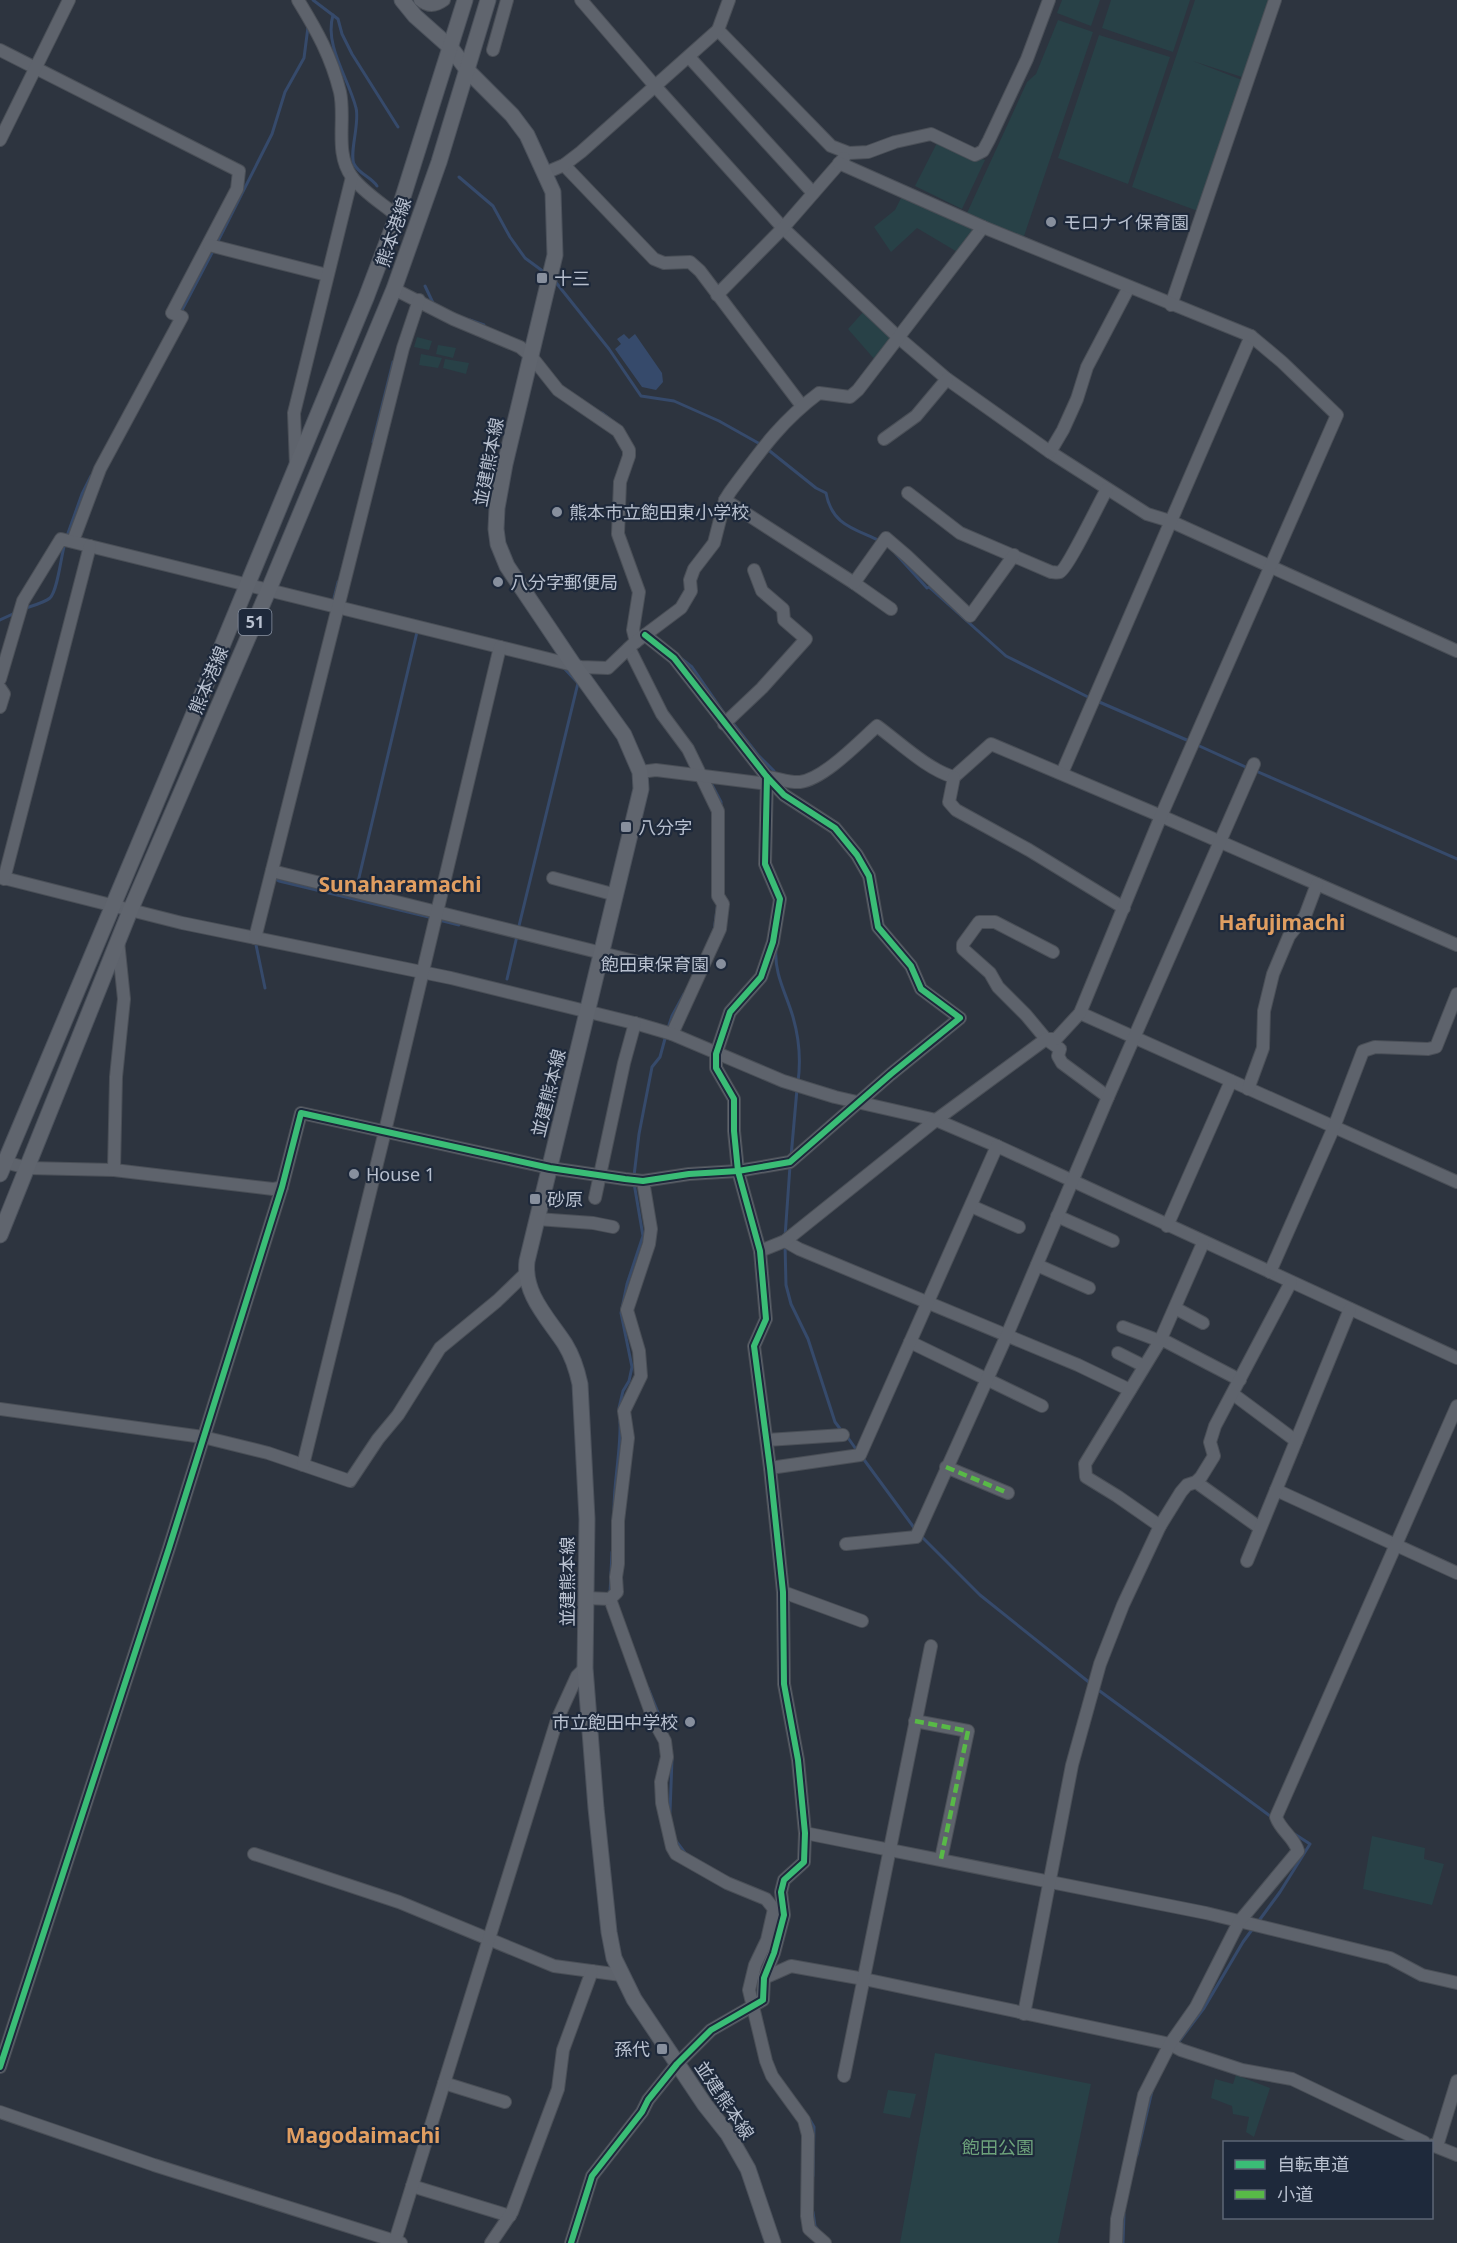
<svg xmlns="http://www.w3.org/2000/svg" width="1457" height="2243" viewBox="0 0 1457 2243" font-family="'Noto Sans','Noto Sans JP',sans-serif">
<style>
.green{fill:#284147}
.water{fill:#364a6b}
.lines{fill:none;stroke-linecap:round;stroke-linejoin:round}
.stream{stroke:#364a6b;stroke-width:3}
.minor-casing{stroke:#4a4f57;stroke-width:14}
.major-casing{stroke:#4b515b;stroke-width:17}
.minor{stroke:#5e636c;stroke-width:12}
.major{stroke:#60656e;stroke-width:15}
.quiet{stroke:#58b947;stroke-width:4.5;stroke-dasharray:9 4.5;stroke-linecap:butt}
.cycleway-casing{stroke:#1e293b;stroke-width:10}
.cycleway{stroke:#3abd76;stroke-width:6}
.poi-dot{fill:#878f9d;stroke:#1e293b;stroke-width:2}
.labels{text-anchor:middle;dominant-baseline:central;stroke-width:4.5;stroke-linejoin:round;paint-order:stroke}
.shield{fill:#1e293b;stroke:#8a93a3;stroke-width:1.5}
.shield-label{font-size:16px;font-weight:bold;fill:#b8c0cf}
.poi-label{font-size:18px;fill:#b8c0cf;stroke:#1e293b;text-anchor:start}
.street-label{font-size:18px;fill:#b8c0cf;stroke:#1e293b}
.park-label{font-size:18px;fill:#6da27b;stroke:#1e293b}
.quarter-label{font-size:21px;font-weight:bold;fill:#e09e61;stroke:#1e293b}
</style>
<rect width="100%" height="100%" fill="#2d343f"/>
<!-- green -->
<g class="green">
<path d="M1062,0H1100L1091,26L1057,13Z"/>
<path d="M1111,0H1190L1173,52L1102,28Z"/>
<path d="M1195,0H1270L1245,78L1193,61L1242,80L1198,211L1132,187Z"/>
<path d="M1058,20L1093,32L1022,242L967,213L1027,82L1036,74Z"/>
<path d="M1099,35L1170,57L1128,184L1058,158Z"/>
<path d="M937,143L985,160L962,209L915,186Z"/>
<path d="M902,196L978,228L959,253L917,228L891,252L874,227L895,210Z"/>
<path d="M865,310L895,339L876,361L848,329Z"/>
<path d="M417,337L432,341L429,350L414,347Z"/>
<path d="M438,345L456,348L453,358L436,354Z"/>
<path d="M421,354L442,358L438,368L419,365Z"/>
<path d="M445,359L469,363L466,374L443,368Z"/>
<path d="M1372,1836L1425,1848L1424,1859L1444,1864L1432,1905L1363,1889Z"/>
<path d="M935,2053L1091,2084L1058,2243H900Z"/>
<path d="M1236,2075L1270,2088L1254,2137L1246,2132L1249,2117L1233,2114L1232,2106L1211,2098L1215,2079L1233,2084Z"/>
<path d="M888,2090L916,2094L910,2118L883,2113Z"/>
</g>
<!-- water -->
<path class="water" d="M624,334L629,339L635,334L662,373L663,382L656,390L642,387L615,349L621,344L617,339Z"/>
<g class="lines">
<!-- stream -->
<g class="stream">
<path d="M313,0L338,19L342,34L352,54L398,127"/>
<path d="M333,15C324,46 349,79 356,108C360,123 349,153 354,164C359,174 371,177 377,186"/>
<path d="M459,177L493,206L510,237L525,258L544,272"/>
<path d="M217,243L272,134L285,92L304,58L308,27"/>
<path d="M554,280L609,349L641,396L674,401L719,421L760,444"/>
<path d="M425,286L434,305"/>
<path d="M181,312L214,249"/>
<path d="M470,320L484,325"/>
<path d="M602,413L615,423"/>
<path d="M373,442L393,362"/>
<path d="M766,448L816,488L826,493C832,525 853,528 880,541"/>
<path d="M67,536L82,494L91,476"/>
<path d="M896,554L927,588L929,587L1006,656L1090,698"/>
<path d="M333,602L338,582"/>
<path d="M23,609C31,606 44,603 50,598C58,590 61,555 65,543"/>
<path d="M0,620L15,613"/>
<path d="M682,659L692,667L724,713"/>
<path d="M1097,701L1189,741"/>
<path d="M732,722L758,755L774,771V775"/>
<path d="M1195,744L1250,769"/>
<path d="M1256,771L1457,859"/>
<path d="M711,783L721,802V807"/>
<path d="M274,878L279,881L433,918"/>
<path d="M357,886L417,632"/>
<path d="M439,920L459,925"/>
<path d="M518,930L578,683L563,667"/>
<path d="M714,931L718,902"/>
<path d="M255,940L265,988"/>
<path d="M776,949C774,974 786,993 793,1017C799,1038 801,1060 798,1082"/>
<path d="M507,979L517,936"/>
<path d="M668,1028L672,1016L684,994"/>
<path d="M791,1157L797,1089"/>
<path d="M634,1176L639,1134L652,1067L660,1057L666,1035"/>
<path d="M785,1237L790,1166"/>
<path d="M785,1244L786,1285L791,1304L808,1339L835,1422L841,1430"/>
<path d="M619,1408L623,1391L629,1381L632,1367L621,1313L627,1284L643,1236L634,1183"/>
<path d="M846,1435L858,1452"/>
<path d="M862,1457L915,1529"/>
<path d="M614,1509C614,1479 621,1451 620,1421"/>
<path d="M921,1536L980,1595L1090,1683"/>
<path d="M610,1593L612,1552"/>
<path d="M648,1688L666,1732"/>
<path d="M1097,1689L1273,1818"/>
<path d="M670,1812L672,1759"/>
<path d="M676,1841L685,1853"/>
<path d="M1258,1922L1280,1892L1310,1844L1293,1833"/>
<path d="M1177,2044L1204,2008L1243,1942L1254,1927"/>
<path d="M810,2120L814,2127L813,2176"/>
<path d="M1137,2155L1152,2091"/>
<path d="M813,2212L815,2226L819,2231"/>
<path d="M1123,2243L1124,2214"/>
</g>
<defs>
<g id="minor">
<path d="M298,0C317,31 331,56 340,92C346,119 334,153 352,177C363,192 383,204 397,216"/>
<path d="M420,0C428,7 436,6 444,0"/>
<path d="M581,0L655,86L783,228L899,338L947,379L1050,452L1147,514L1170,521L1457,651"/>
<path d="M718,30L831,146L849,153L868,152L895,142L931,134L975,155L983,151L989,140L1027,59L1049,0"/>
<path d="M0,50L239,171L237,189L172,313L182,317L100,469L73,541"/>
<path d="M493,50L507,0"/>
<path d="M689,57L813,193"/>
<path d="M0,140L69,0"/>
<path d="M564,165L654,259L664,263L690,262L700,271L802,406"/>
<path d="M545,173L564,165L581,152L718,30L729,0"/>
<path d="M209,245L327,275"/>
<path d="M394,289L453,319L520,347L531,356L558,390L618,431L629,450V456L620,482L618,534L639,592L633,630L636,642"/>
<path d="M717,295L783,228L844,158"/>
<path d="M1171,305L1275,0"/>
<path d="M884,439L916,416L947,379"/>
<path d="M1050,452L1063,430L1077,399L1087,367L1129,287"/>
<path d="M296,466L294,413L352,177"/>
<path d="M908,493L960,533L1051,572C1054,572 1057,573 1060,572C1068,568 1100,501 1107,489"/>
<path d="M725,500L854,583L891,609"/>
<path d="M854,583L886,538L907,556L970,616L1014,555"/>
<path d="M629,648L662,714L688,749L718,811V896L723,904L720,929L672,1034"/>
<path d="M0,679L23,601L61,539L581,667L608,668L633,644L681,608L691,591L690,580L694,569L714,543L725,500L730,492C759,453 779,423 819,393L850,397L858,390L983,227"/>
<path d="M0,688L4,694L0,707"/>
<path d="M724,724L762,688L806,639L784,620L783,609L762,591L754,570"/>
<path d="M640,772L656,770L768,784"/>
<path d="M1062,773L1251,336"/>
<path d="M767,777C777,778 790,783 800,782C824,779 859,742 877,726C899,742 928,770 954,777L991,744L1161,816L1457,945"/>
<path d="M954,777L949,802L956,810L1029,850L1124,908"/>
<path d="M272,871L654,966"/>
<path d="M0,877L182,923L451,978L638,1024L672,1034L783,1081L835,1097L936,1120L997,1146L1457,1358"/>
<path d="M553,878L616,895"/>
<path d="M4,879L90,546"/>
<path d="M255,938L403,348L419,300"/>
<path d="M1053,952L995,922H979L963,944V949L990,973L998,987L1026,1015L1046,1039L1060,1049L1058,1056L1062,1063L1108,1097"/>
<path d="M1080,1013L1457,1182"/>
<path d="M1248,1089L1263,1048L1264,1011L1273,974L1289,936L1305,916L1317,884"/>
<path d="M0,1161L28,1168L114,1170L273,1189L282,1187"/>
<path d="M114,1170L116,1077L124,999L118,941"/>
<path d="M595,1198L624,1063L635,1023"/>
<path d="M971,1206L1019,1227"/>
<path d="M1057,1216L1113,1241"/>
<path d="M537,1219L593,1223L613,1227"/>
<path d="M1167,1226L1231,1081"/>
<path d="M785,1241L799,1249L1078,1365L1130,1390"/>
<path d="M760,1251L785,1241L936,1120L1046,1039H1056L1080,1013L1161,816L1337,415L1282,362L1251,336L983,227L839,163"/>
<path d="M1037,1265L1089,1288"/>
<path d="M1270,1272L1334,1127L1363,1051L1375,1047L1428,1049L1436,1047L1457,994"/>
<path d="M1175,1308L1203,1323"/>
<path d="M1123,1327L1160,1341H1165L1240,1380"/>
<path d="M910,1342L1042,1406"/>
<path d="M1118,1353L1144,1366"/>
<path d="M1233,1394L1296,1441"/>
<path d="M0,1409L203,1437L268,1453L350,1481L378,1439L398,1415L440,1348L497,1301L525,1274"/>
<path d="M767,1440L843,1435"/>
<path d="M303,1465L385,1131L500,647"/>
<path d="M946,1467L1008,1493"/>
<path d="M770,1468L860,1455L997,1146"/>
<path d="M1196,1482L1260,1528"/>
<path d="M1276,1490L1457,1573"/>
<path d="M1160,1526L1117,1496L1086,1477L1085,1464L1160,1341L1203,1243"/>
<path d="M846,1544L916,1537L1007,1335L1108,1097L1254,764"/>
<path d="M1247,1561L1350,1309"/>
<path d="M783,1592L862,1621"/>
<path d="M587,1598L610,1599L654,1721L665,1741L667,1757L661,1782L662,1803L672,1847L676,1854L727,1883L766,1899L774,1909L767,1940L755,1965L749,1990L766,2061L772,2076L804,2120L808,2135L807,2216L809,2229L825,2243"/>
<path d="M610,1599L617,1592L616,1577L618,1564V1521L628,1438L624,1411L641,1376L639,1351L627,1310L649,1244L651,1229L643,1181"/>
<path d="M915,1721L968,1731L941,1859"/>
<path d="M805,1833L1206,1913L1390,1958L1422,1975L1457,1983"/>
<path d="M254,1854L399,1902L554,1966L621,1975"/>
<path d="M764,1978L791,1966L864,1979L1170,2044L1181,2050L1242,2070L1292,2079L1424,2142"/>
<path d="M1024,2014L1072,1765L1100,1664L1123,1605L1160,1526L1181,1492L1187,1485L1196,1482L1201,1477L1214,1456L1210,1442L1215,1426L1291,1282"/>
<path d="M0,2067L169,1548L282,1187L301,1113L550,1168L625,1179L643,1181L689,1174L738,1171L790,1162L891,1074L960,1018L921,989L911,966L878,927L869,876L857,855L835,828L784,795L767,777"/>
<path d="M844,2076L931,1646"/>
<path d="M444,2083L505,2102"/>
<path d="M0,2112L154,2165L401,2243"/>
<path d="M1432,2145L1457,2155"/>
<path d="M1437,2146L1457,2081"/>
<path d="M412,2186L510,2216"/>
<path d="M395,2241L557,1720L577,1676L585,1668"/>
<path d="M491,2243L512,2212L558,2089L563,2050L592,1971"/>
<path d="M571,2243L592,2176L642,2112L648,2100L677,2064L711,2030L763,2000L764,1978L774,1953L784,1915L781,1892L784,1880L804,1862L805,1833L798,1760L784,1684L783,1592L770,1468L754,1346L766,1319L760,1251L738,1171L734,1131V1099L716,1068V1054L730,1012L761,977L773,942L780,899L765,864L767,777L674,658L645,635"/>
<path d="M1116,2243L1117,2219L1144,2095L1170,2044L1196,2007L1239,1922L1298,1851C1294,1837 1281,1831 1276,1817L1457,1406"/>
</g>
<g id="major">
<path d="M402,0L415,16L451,48L468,71L512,115L527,135L553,192L555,255L505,464L497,508L496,529L498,544L507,566L573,664L624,735L640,772L641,789L527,1261C523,1294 548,1318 565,1344C573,1357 577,1370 580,1384L587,1519L585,1668L596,1808L609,1932L614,1958L634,1999L705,2105L728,2134L748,2169L773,2243"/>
<path d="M0,1174L210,675L366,298L397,216L465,0"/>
<path d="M0,1235L130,911L269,589L394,289L439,162L488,0"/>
</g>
</defs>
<!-- minor casing -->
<use href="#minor" class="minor-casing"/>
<!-- major casing -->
<use href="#major" class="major-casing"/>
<!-- minor -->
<use href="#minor" class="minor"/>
<!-- major -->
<use href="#major" class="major"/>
<!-- quiet -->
<g class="quiet">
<path d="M946,1467L1008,1493"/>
<path d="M915,1721L968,1731L941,1859"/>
</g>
<defs>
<g id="cycleway">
<path d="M0,2067L169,1548L282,1187L301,1113L550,1168L625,1179L643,1181L689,1174L738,1171L790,1162L891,1074L960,1018L921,989L911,966L878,927L869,876L857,855L835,828L784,795L767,777"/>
<path d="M571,2243L592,2176L642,2112L648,2100L677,2064L711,2030L763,2000L764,1978L774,1953L784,1915L781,1892L784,1880L804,1862L805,1833L798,1760L784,1684L783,1592L770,1468L754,1346L766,1319L760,1251L738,1171L734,1131V1099L716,1068V1054L730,1012L761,977L773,942L780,899L765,864L767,777L674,658L645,635"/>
</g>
</defs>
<!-- cycleway casing -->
<use href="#cycleway" class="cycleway-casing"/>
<!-- cycleway -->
<use href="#cycleway" class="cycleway"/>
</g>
<!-- markers -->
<g class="poi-dot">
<circle cx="1051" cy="222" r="6"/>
<rect x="536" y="272" width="12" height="12" rx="3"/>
<circle cx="557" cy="512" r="6"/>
<circle cx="498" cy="582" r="6"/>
<rect x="620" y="821" width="12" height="12" rx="3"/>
<circle cx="721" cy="964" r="6"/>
<circle cx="354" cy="1174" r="6"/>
<rect x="529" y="1193" width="12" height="12" rx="3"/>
<circle cx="690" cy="1722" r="6"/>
<rect x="656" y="2043" width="12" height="12" rx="3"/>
</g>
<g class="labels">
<!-- shield labels -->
<rect class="shield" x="238.5" y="609" width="33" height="26" rx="4.5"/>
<g class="shield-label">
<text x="255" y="622">51</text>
</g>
<!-- poi labels -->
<g class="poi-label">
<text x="1063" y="222">モロナイ保育園</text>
<text x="554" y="278">十三</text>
<text x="569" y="512">熊本市立飽田東小学校</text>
<text x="510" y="582">八分字郵便局</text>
<text x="638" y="827">八分字</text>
<text x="709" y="964" text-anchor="end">飽田東保育園</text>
<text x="366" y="1174">House 1</text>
<text x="547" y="1199">砂原</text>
<text x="678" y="1722" text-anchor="end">市立飽田中学校</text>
<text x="650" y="2049" text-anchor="end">孫代</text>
</g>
<!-- street labels -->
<g class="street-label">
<text transform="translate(393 232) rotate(-71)">熊本港線</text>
<text transform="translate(488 462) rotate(-79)">並建熊本線</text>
<text transform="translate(208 680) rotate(-67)">熊本港線</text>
<text transform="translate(548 1093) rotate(-76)">並建熊本線</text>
<text transform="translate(567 1582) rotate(-90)">並建熊本線</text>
<text transform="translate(725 2100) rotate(56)">並建熊本線</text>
</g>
<!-- park labels -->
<g class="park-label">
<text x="998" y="2147">飽田公園</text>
</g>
<!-- quarter labels -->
<g class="quarter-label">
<text x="400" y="884">Sunaharamachi</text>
<text x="1282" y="922">Hafujimachi</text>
<text x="363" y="2135">Magodaimachi</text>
</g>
</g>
<!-- legend -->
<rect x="1223" y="2141" width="210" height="78" fill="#1e293b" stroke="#5c6576" stroke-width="1.5"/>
<rect x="1235" y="2160" width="30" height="9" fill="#3abd76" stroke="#5c6576" stroke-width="1.5"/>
<text x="1277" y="2171" font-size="18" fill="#b8c0cf">自転車道</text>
<rect x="1235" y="2190" width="30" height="9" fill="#58b947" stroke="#5c6576" stroke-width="1.5"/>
<text x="1277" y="2201" font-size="18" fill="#b8c0cf">小道</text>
</svg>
